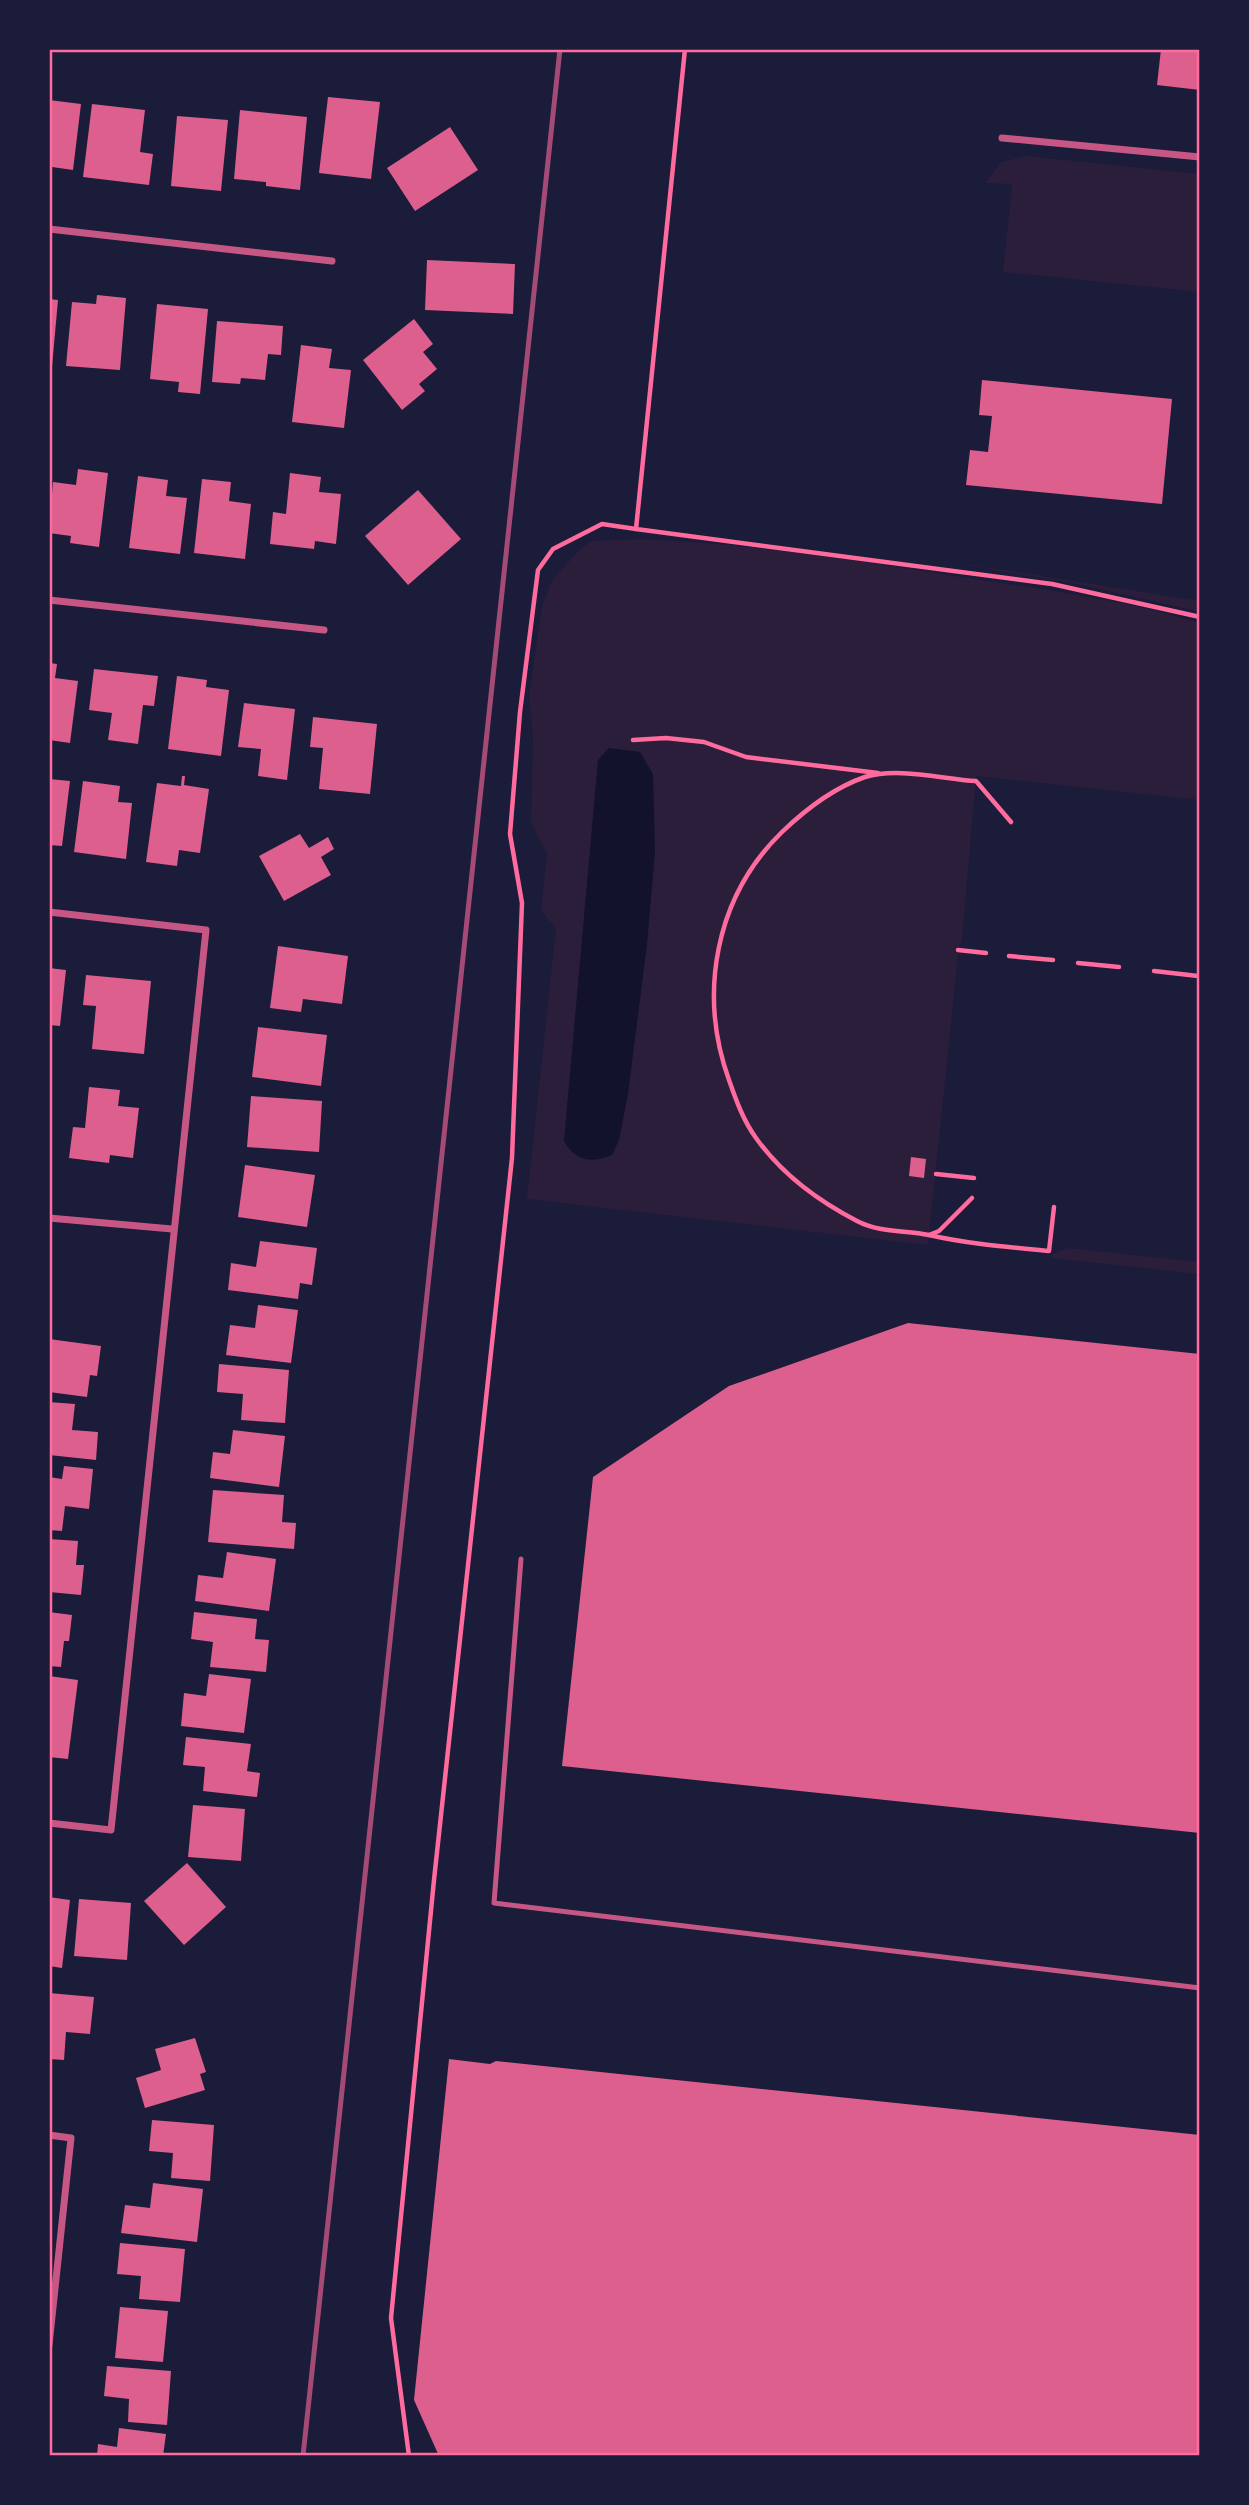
<svg xmlns="http://www.w3.org/2000/svg" width="1249" height="2505" viewBox="0 0 1249 2505" font-family="Commissioner,sans-serif">
<style>
.green{fill:#2a1e3b}
.water{fill:#12122b}
.building{fill:#dd5f8e}
.lines{fill:none;stroke-linecap:round;stroke-linejoin:round}
.path{stroke:#ff6b9d;stroke-width:4.5}
.service{stroke:#c65784;stroke-width:5}
.minor{stroke:#c65784;stroke-width:7}
.rail{stroke:#a44b75;stroke-width:5}
.neatline{fill:none;stroke:#ff6b9d;stroke-width:2.5}
</style>
<rect width="100%" height="100%" fill="#1b1b3a"/>
<!-- green -->
<g class="green">
<path d="M1026,156L1200,174V292L1003,272L1012,184L985,183L1001,162Z"/>
<path d="M640,539C743,543 847,559 948,575C1033,588 1118,598 1200,623V800L976,776L962,941L959,947L928,1245L527,1199L556,928L541,911L547,853L531,823L533,738L529,695L542,607L552,580L581,548L592,541Z"/>
<path d="M914,556L1200,601V612L1082,585Z"/>
<path d="M1068,1248L1200,1262V1274L1051,1258L1052,1254Z"/>
</g>
<!-- water -->
<path class="water" d="M609,748L640,752L653,774L655,852L647,944L628,1094L619,1140L612,1155C591,1164 575,1161 564,1141L598,760Z"/>
<!-- building -->
<g class="building">
<path d="M1161,49H1200V90L1157,85Z"/>
<path d="M328,97L380,102L371,179L319,173Z"/>
<path d="M49,100L81,104L73,170L52,167L51,177Z"/>
<path d="M92,104L145,110L140,152L153,154L149,185L83,177Z"/>
<path d="M240,110L307,117L300,190L266,186V182L234,179Z"/>
<path d="M177,116L228,120L221,191L171,186Z"/>
<path d="M450,127L478,170L415,211L387,168Z"/>
<path d="M427,260L515,264L513,314L425,310Z"/>
<path d="M97,295L126,298L120,370L66,366L72,302L96,304Z"/>
<path d="M49,299L58,300L51,378H49Z"/>
<path d="M157,304L208,309L200,394L178,392L179,382L150,379Z"/>
<path d="M414,319L433,344L423,352L437,369L419,384L425,391L402,410L363,360Z"/>
<path d="M217,321L283,326L281,355L268,354L265,380L241,378L240,384L212,382Z"/>
<path d="M301,345L332,349L329,368L351,370L344,428L292,422Z"/>
<path d="M982,380L1172,399L1162,504L966,485L970,450L988,452L992,416L979,415Z"/>
<path d="M78,469L108,473L99,547L70,543L71,536L49,533L53,482L76,485Z"/>
<path d="M290,473L321,477L319,492L341,494L336,544L315,541L314,549L270,544L273,512L286,514Z"/>
<path d="M138,476L168,480L166,496L187,498L180,554L129,548Z"/>
<path d="M202,479L231,482L229,501L251,504L245,559L194,553Z"/>
<path d="M418,490L461,539L408,585L365,536Z"/>
<path d="M49,663L57,664L55,678L78,681L70,743L49,740Z"/>
<path d="M94,669L158,676L154,706L143,705L138,744L108,740L112,713L89,710Z"/>
<path d="M177,676L207,680L206,687L229,690L221,756L168,749Z"/>
<path d="M244,703L295,709L287,780L258,776L261,749L238,747Z"/>
<path d="M313,717L377,724L370,794L319,789L323,748L310,747Z"/>
<path d="M182,776H185L184,785L209,789L200,853L179,850L177,866L146,862L157,783L181,786Z"/>
<path d="M49,779L70,781L62,846L49,845Z"/>
<path d="M83,781L120,786L118,802L132,803L126,859L74,852Z"/>
<path d="M300,834L309,848L328,837L334,849L321,857L331,875L284,901L259,856Z"/>
<path d="M278,946L348,956L342,1004L303,999L301,1012L270,1008Z"/>
<path d="M49,968L66,970L60,1026L49,1025Z"/>
<path d="M86,975L151,981L144,1054L92,1049L96,1006L83,1005Z"/>
<path d="M258,1027L327,1035L321,1086L252,1077Z"/>
<path d="M89,1087L120,1090L118,1106L139,1108L133,1158L110,1155L109,1163L69,1158L73,1127L85,1128Z"/>
<path d="M251,1096L322,1101L319,1152L247,1147Z"/>
<path d="M911,1157L926,1159L924,1178L909,1176Z"/>
<path d="M245,1165L315,1175L307,1227L238,1217Z"/>
<path d="M260,1241L317,1248L312,1285L300,1283L298,1299L228,1290L231,1263L256,1267Z"/>
<path d="M258,1305L298,1310L291,1363L226,1355L230,1325L255,1328Z"/>
<path d="M908,1323L1200,1354V1833L562,1766L593,1477L729,1386Z"/>
<path d="M49,1339L101,1346L97,1376L90,1375L87,1397L49,1392Z"/>
<path d="M219,1364L289,1370L285,1423L241,1420L243,1394L217,1392Z"/>
<path d="M49,1402L75,1404L72,1430L98,1432L96,1460L49,1455Z"/>
<path d="M233,1430L285,1436L279,1487L210,1478L213,1452L230,1454Z"/>
<path d="M64,1466L93,1469L89,1509L65,1506L62,1531L49,1530V1477L62,1479Z"/>
<path d="M213,1490L284,1495L282,1522L296,1523L294,1549L208,1542Z"/>
<path d="M49,1539L78,1541L76,1565H84L81,1595L49,1592Z"/>
<path d="M227,1552L276,1559L269,1611L195,1601L198,1575L223,1578Z"/>
<path d="M49,1612L72,1615L69,1641H64L61,1667L49,1666Z"/>
<path d="M194,1612L257,1619L255,1639L269,1640L266,1672L210,1667L213,1642L191,1639Z"/>
<path d="M209,1674L251,1679L244,1733L181,1726L184,1693L206,1696Z"/>
<path d="M49,1676L78,1680L68,1759L49,1757Z"/>
<path d="M186,1737L251,1744L247,1771L260,1773L257,1797L203,1791L205,1767L183,1765Z"/>
<path d="M193,1805L245,1809L241,1861L188,1857Z"/>
<path d="M187,1863L226,1907L184,1945L144,1901Z"/>
<path d="M49,1897L70,1900L62,1968L49,1966Z"/>
<path d="M79,1899L131,1903L127,1960L74,1956Z"/>
<path d="M49,1993L94,1997L90,2034L66,2032L64,2060L49,2059Z"/>
<path d="M195,2038L206,2072L200,2074L205,2090L145,2108L136,2078L161,2070L155,2049Z"/>
<path d="M449,2059L490,2064L496,2061L1200,2135V2456H439L414,2400Z"/>
<path d="M152,2120L214,2125L210,2181L171,2178L173,2153L149,2151Z"/>
<path d="M153,2183L203,2189L197,2242L121,2233L125,2205L150,2208Z"/>
<path d="M120,2243L185,2249L180,2302L139,2299L141,2276L117,2274Z"/>
<path d="M120,2307L168,2311L163,2362L115,2358Z"/>
<path d="M107,2366L171,2371L167,2425L128,2422L129,2399L104,2396Z"/>
<path d="M119,2428L166,2434L163,2456H97L98,2444L117,2447Z"/>
</g>
<g class="lines">
<!-- path -->
<g class="path">
<path d="M685,49L636,529L1052,584L1200,617"/>
<path d="M633,740L666,738L704,742L746,757L878,773"/>
<path d="M1011,822L976,781C942,779 898,767 865,777C833,788 806,809 782,832C715,897 698,994 729,1080C736,1100 743,1120 756,1138C781,1173 818,1201 857,1221C880,1233 905,1230 929,1235C968,1244 1009,1247 1049,1251L1054,1207"/>
<path d="M958,950L986,953"/>
<path d="M1009,956L1053,960"/>
<path d="M1078,963L1119,967"/>
<path d="M1154,971L1198,976"/>
<path d="M936,1174L974,1178"/>
<path d="M929,1235L939,1231L972,1198"/>
<path d="M409,2456L391,2318L434,1880L512,1158L522,903L510,834L520,712L538,570L553,549L602,524L636,529"/>
</g>
<!-- service -->
<path class="service" d="M521,1559L494,1903L1200,1988"/>
<!-- minor -->
<g class="minor">
<path d="M1002,138L1200,157"/>
<path d="M49,229L332,261"/>
<path d="M49,600L324,630"/>
<path d="M49,912L206,930L111,1830L49,1823"/>
<path d="M49,1218L172,1229"/>
<path d="M49,2135L71,2138L49,2345"/>
</g>
<!-- rail -->
<path class="rail" d="M303,2456L560,49"/>
</g>
<!-- border -->
<rect width="1249" height="2505" fill="none" stroke="#1b1b3a" stroke-width="102"/>
<rect x="51" y="51" width="1147" height="2403" class="neatline"/>
</svg>
